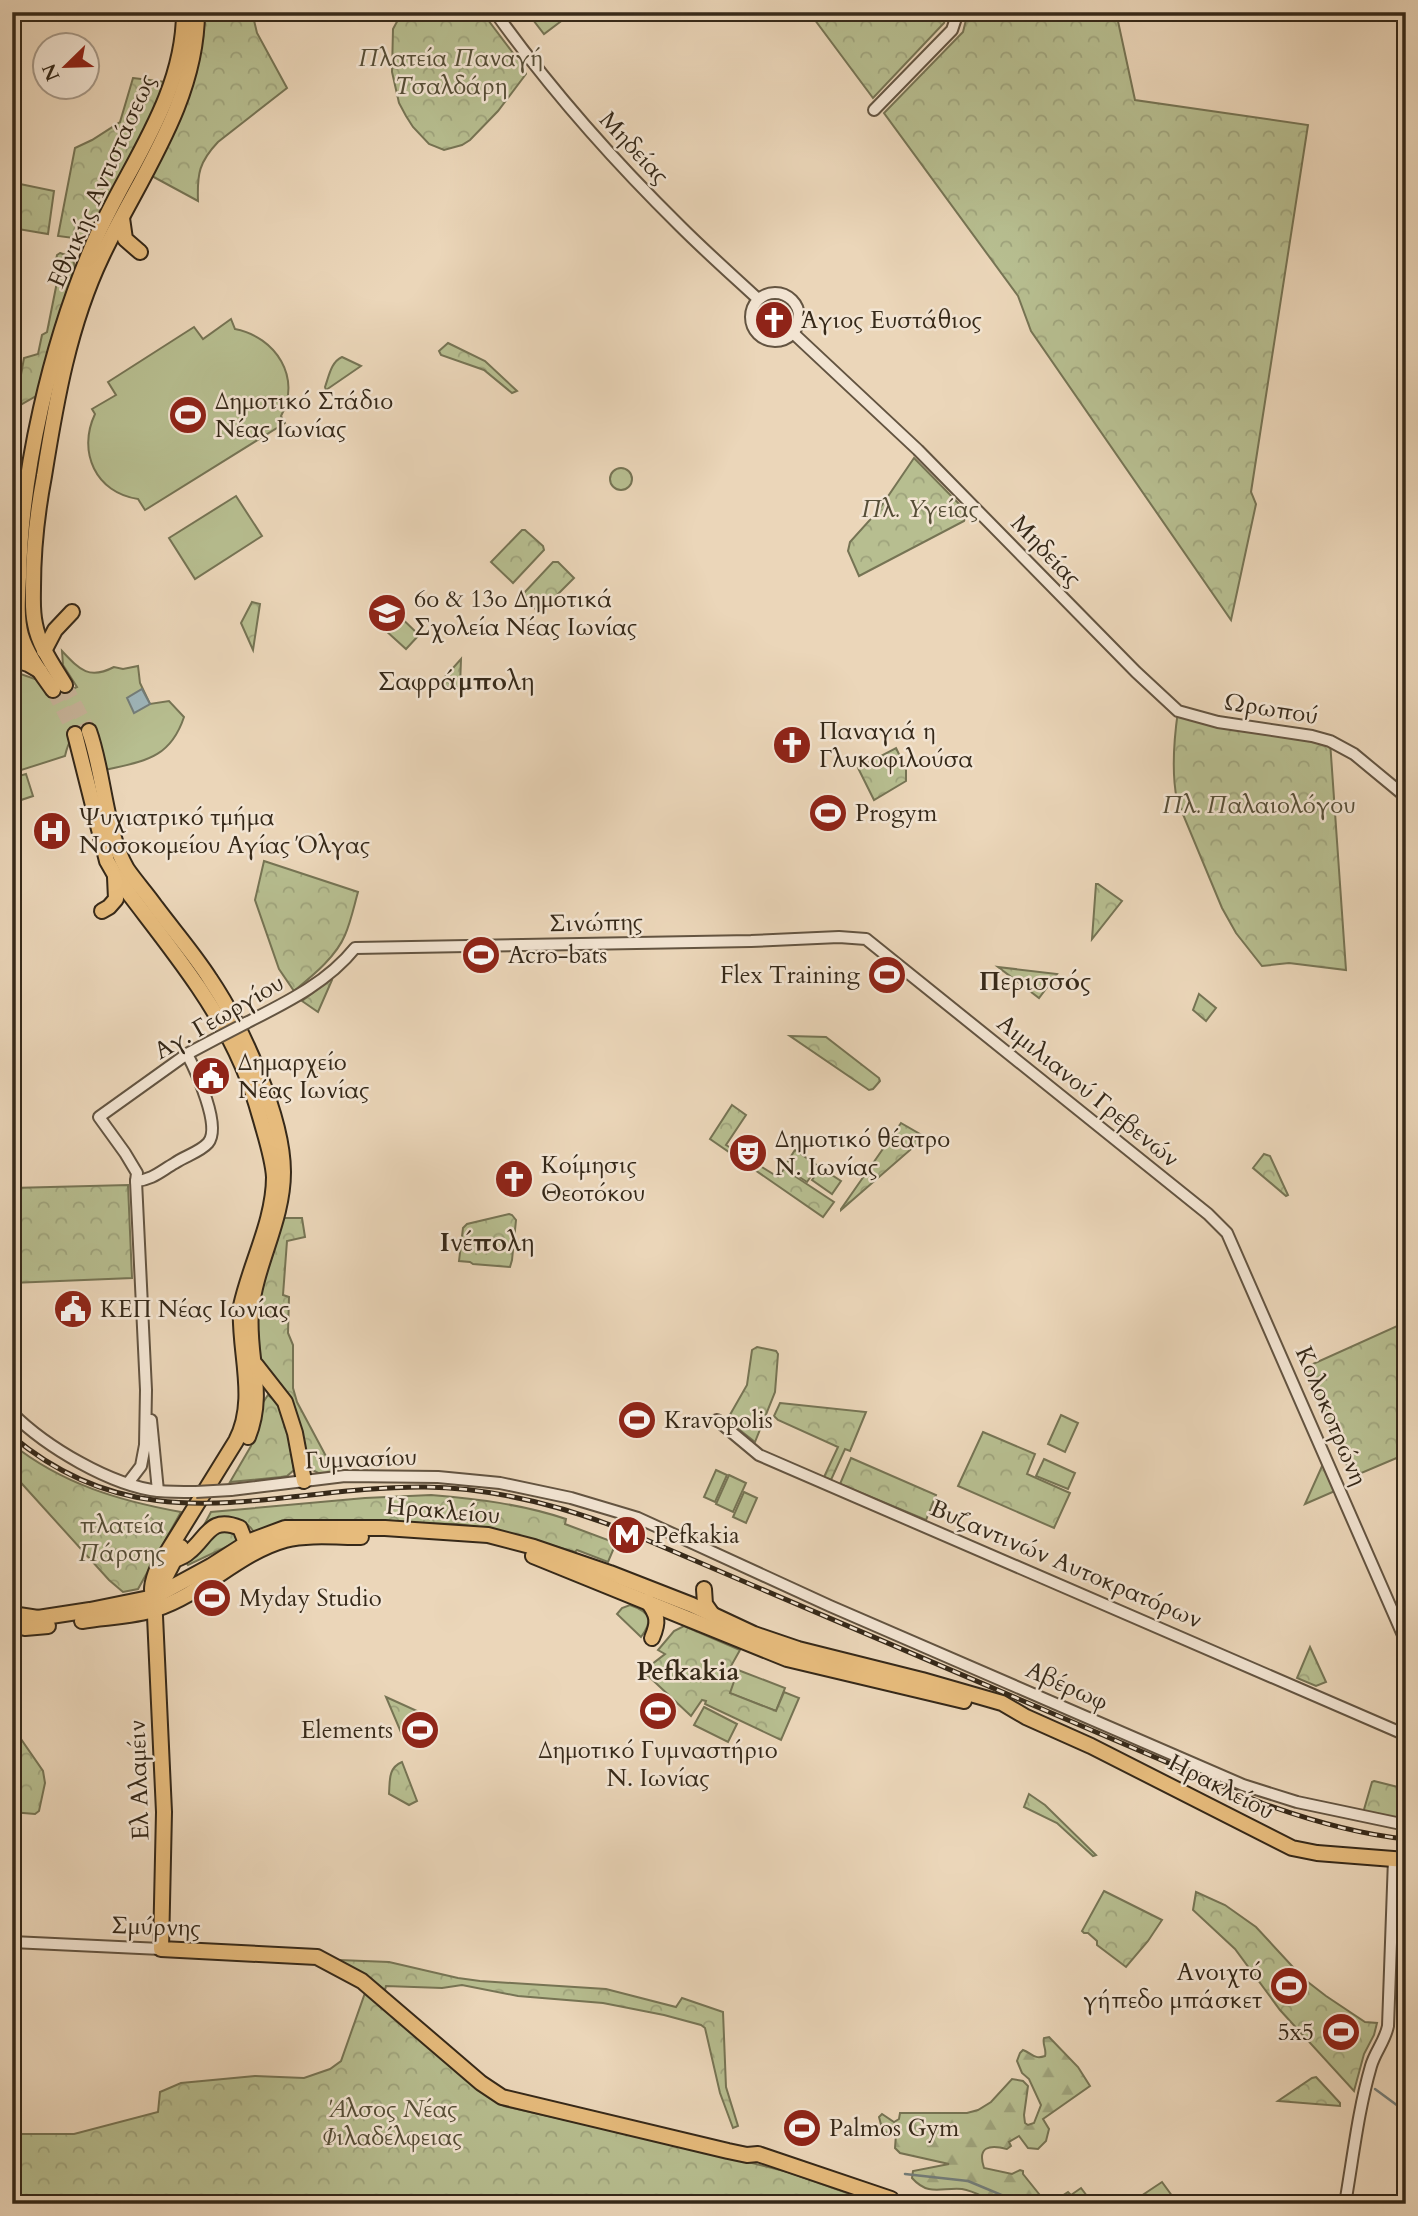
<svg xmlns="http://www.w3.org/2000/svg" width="1418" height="2216" viewBox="0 0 1418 2216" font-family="Cardo,serif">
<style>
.grass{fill:#b7be90;stroke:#767454;stroke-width:2}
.forest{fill:url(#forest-firs);stroke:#767454;stroke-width:2}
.park{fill:url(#park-crowns);stroke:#767454;stroke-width:2}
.water{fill:#9eb6bb;stroke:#747e7a;stroke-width:2}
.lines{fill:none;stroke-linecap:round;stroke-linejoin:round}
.stream{stroke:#747e7a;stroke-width:2.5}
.major-tunnel{stroke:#c7b399;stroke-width:14;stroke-dasharray:14 7;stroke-linecap:butt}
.minor-casing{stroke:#635441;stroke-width:14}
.major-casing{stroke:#362919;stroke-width:18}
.minor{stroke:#f2e4d2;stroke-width:10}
.major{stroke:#e6bb7c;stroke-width:14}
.rail-casing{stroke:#362919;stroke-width:5}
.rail{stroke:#f2e4d2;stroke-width:2.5;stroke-dasharray:8;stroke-linecap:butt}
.minor-bridge-casing{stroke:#635441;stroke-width:14;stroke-linecap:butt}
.minor-bridge{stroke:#f2e4d2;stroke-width:10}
.labels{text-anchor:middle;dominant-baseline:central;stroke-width:5;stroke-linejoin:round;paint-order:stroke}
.park-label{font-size:24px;font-style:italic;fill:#564e37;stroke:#f2e4d2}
.street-label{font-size:24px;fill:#362919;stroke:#f2e4d2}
.poi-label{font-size:24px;fill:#362919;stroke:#f2e4d2;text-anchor:start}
.neighbourhood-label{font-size:26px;font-weight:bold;fill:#362919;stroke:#f2e4d2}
</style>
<defs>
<pattern id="forest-firs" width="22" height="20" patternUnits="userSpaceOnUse" patternTransform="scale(1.75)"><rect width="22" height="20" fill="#b7be90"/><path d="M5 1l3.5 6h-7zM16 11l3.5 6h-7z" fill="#9ea37c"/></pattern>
<pattern id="park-crowns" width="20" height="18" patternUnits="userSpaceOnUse" patternTransform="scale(1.75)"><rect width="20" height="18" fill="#b7be90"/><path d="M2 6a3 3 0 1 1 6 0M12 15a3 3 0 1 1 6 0" fill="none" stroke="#9ea37c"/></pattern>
</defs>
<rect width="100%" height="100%" fill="#ebd6b9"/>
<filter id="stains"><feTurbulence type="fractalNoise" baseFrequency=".00286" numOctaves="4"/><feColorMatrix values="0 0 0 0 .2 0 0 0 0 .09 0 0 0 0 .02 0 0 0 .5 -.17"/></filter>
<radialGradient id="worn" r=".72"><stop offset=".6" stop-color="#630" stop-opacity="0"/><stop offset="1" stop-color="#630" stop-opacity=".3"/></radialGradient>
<!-- grass -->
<g class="grass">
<path d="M527,12H571L572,13L544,34Z"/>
<path d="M231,319L235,329C276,337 302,378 281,416L285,423L145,510L138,499C96,493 77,452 95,414L92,409L116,395L108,382L194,327L203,339Z"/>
<path d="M342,357L361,366L326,390L325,387C329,376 331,362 342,357Z"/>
<circle cx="621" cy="479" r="11"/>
<path d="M236,496L262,536L195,579L169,538Z"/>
<path d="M388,605L419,635L406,649L374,620Z"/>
<path d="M62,651C80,670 89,680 114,667L123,669L138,666L140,683L150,704L169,701L184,717C170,759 144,761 105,770L89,731L82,729C72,733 67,747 65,756L12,773V671L38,680L51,698L77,687L63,665Z"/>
<path d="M26,774L33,796L12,803V778Z"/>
<path d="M795,1150L818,1166L807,1182L784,1167Z"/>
<path d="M821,1168L841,1181L832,1194L812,1180Z"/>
<path d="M1061,1415L1078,1423L1065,1452L1048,1444Z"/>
<path d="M1044,1459L1075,1473L1068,1489L1036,1476Z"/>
<path d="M716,1470L727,1475L715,1502L704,1497Z"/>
<path d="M729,1475L746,1483L733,1512L716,1504Z"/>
<path d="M744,1492L757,1498L746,1523L733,1517Z"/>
<path d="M630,1605C650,1612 654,1620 641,1637L617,1614L622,1608Z"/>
<path d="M738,1670L785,1688L776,1711L729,1693Z"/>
<path d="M704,1707L737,1724L728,1742L694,1725Z"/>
</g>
<!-- forest -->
<g class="forest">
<path d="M1049,2037L1078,2067L1090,2086L1043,2119L1049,2129L1046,2141L1038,2149L1028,2148L1019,2136L1009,2142L1011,2146L1007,2149C989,2144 977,2147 984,2168L1012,2174L1020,2170L1023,2171V2174L1047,2204C1034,2204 1010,2207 998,2203C986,2199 975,2191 962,2189C942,2187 929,2197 912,2178L913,2171L949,2164L900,2153L895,2148L896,2134L883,2132L879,2117L882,2114L894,2122L899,2119L900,2113H967L978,2110L991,2102L1012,2079L1023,2081L1028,2086L1024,2115L1025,2123L1028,2125L1034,2123L1041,2105L1029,2079L1022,2073L1017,2061L1020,2053L1023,2050C1032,2053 1034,2060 1045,2056C1047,2049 1042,2045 1044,2038Z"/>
<path d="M1162,2182L1178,2204H1129Z"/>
<path d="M1081,2188L1093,2204H1050L1068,2192L1071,2195Z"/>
</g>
<!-- park -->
<g class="park">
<path d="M203,12H252L257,33L287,88L218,142C199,162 197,174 198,201L150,175C179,119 202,78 203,12Z"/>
<path d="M410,12H482L519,61L526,74L498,111L470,140L462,145L444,150L429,144L413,127L406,116L399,103L392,72L393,29L399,18Z"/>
<path d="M809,12H947L944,23L873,98Z"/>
<path d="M968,12H1116L1135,100L1308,125L1251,492L1256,504L1231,620L1031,331L1018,296L884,113L963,32Z"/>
<path d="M133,78L166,82L158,102L92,231L81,239L58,236L75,148L92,140L120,122Z"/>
<path d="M20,184L54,191L48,234L12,228Z"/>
<path d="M60,253L72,257L75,267V272L49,353L47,356L36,396L15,408L24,358L38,354L42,335L47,332L60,267L55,265L57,255Z"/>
<path d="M448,343L485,361L517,391L512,393L484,370L441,355L439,351Z"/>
<path d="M914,458L967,512L964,521L859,576L848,551L850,542L878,511Z"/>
<path d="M522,530H525L543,546L544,550L513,583L491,562Z"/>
<path d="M553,562H558L574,578L539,613L523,594Z"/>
<path d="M252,602L260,604L253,650L241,623Z"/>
<path d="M461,659L460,687H436Z"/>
<path d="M1178,711L1330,741L1346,970L1289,963L1262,966L1236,933L1222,908L1177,800C1171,771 1174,739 1178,711Z"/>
<path d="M896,748L906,769V781L874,800L858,768Z"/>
<path d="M264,861L358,892C354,906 351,921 345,935C336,957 312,976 294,991L279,969L255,900Z"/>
<path d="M1096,884H1098L1122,901L1092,939Z"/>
<path d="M998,967L1057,974L1039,998Z"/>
<path d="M330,979L332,980L318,1012L302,1001Z"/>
<path d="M1199,994L1216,1008L1206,1021L1193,1010Z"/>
<path d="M790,1036L826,1037L879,1078L880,1081L873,1089L869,1090Z"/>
<path d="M732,1105L746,1115L726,1145L778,1177L784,1169L834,1202L823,1217L710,1139Z"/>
<path d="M901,1123L925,1137L841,1210V1209Z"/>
<path d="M1264,1154L1270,1156L1288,1195L1286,1196L1253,1168Z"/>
<path d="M128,1185L132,1278L12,1283V1188Z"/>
<path d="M509,1214L512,1215L516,1220L512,1260L510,1267L473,1264L470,1262L459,1261L463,1228L467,1224Z"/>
<path d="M283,1218H302L305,1237L287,1241L283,1295L289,1297L288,1333L293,1345V1388L297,1402L335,1473L334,1474H320L307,1467C291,1430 252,1360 255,1322C258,1286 276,1253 283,1218Z"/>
<path d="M1406,1322V1454L1352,1477L1304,1368Z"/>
<path d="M757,1347L776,1351L778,1354L775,1392L755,1442L727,1420L747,1385L752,1350Z"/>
<path d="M268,1395L280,1405L286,1423L294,1470L287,1476L281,1477L230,1482L251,1446L262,1404Z"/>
<path d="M780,1403L866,1412L850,1451L845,1449L831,1480L824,1477L838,1447L778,1420L774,1416Z"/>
<path d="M983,1432L1035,1454L1027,1474L1070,1493L1054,1528L958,1486Z"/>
<path d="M12,1444C62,1484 120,1501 181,1512L138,1589L123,1592L109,1580L14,1475Z"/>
<path d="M851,1458L936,1495L926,1520L840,1484Z"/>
<path d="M1323,1464L1335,1491L1305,1504Z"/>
<path d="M431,1495C478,1499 521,1504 566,1519L565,1524L616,1543L608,1562L577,1550L575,1552L493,1529L457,1524L315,1521L273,1525L254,1532C242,1513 219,1520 203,1527L211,1512L365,1498Z"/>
<path d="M230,1529L241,1540L188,1565L186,1562L215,1532Z"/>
<path d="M684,1626L740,1650L731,1666L738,1670L730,1693L776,1711L784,1692L799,1698L781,1740L705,1704L706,1701L702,1700L691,1716L643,1671L665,1654L658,1650L674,1631Z"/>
<path d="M1310,1647L1326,1682L1316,1686L1297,1678Z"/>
<path d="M386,1697L417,1711L405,1738L403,1737Z"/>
<path d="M12,1726L43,1771L45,1783L39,1811L35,1814L12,1812Z"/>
<path d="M402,1762L417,1801L409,1805L389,1794C390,1780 388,1768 402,1762Z"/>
<path d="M1374,1781L1406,1789V1819L1363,1813L1372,1782Z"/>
<path d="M1029,1794L1045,1805L1096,1855L1093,1856L1057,1823L1024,1807Z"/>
<path d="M1104,1891L1162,1920L1148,1941L1126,1967L1097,1945V1941L1088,1933H1084L1082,1931Z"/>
<path d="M1196,1892L1225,1905L1256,1927L1304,1979L1326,1996L1365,2022L1377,2023L1374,2035L1364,2054L1354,2091L1280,2010L1235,1949L1193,1910Z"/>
<path d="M339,1960L389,1962L458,1978L480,1981L606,1989L676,2007L682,1998L723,2012L726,2087L738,2126L733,2128L720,2093L705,2028L701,2025L664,2015L603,2003L518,1996L462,1985L442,1988L386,1986L385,1990L360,1972Z"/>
<path d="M365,1993L480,2090L504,2106L703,2151L788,2172L878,2204H12V2134H74L158,2112L160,2092L181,2083L255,2076L304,2078L330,2069L341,2061Z"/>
<path d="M1316,2077L1340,2103V2106L1278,2101L1312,2078Z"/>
</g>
<!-- water -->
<path class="water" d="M142,689L150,704L134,713L127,698Z"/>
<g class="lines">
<!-- stream -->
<g class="stream">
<path d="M1375,2089L1398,2106L1406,2109"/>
<path d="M905,2174L968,2181L1023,2204"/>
</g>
<!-- major-tunnel -->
<g class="major-tunnel">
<path d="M65,685L89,731"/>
<path d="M53,690L75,734"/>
</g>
<defs>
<g id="minor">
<path d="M495,12C550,89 613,160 680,226C705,251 732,275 758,299"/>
<path d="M874,110L952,30L958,12"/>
<circle cx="775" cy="317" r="24"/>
<path d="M793,333L918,450L1136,672L1178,711L1218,722L1312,736L1330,741L1354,754L1406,797"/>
<path d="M246,1023C285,1003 327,983 355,948L751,941L839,937L866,939L1208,1214L1227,1233L1406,1642"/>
<path d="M136,1181C152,1180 161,1171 175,1163C185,1156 200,1152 208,1143C222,1127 196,1071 187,1054"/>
<path d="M12,1413C46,1447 110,1485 158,1491C171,1492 184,1492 196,1492"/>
<path d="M151,1420L158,1491"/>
<path d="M717,1420L759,1455L1406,1735"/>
<path d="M128,1483L141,1466L145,1445L146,1390L136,1181L137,1173L125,1153L99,1117L187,1054L219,1037"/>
<path d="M231,1490L345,1476L438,1477L500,1483L571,1498L638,1518L830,1606L1243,1785L1297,1802L1406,1825"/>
<path d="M12,1942L161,1949"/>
<path d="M1345,2204C1353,2158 1358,2111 1371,2066C1375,2052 1385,2041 1388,2026L1394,1859"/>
</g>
<g id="major">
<path d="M122,218L125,239L140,252"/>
<path d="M44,651L55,630L72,612"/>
<path d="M12,659L28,664L40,671"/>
<path d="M65,685C53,665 39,646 35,624C32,611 33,599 33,587C33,549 37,513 44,476C56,401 69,325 102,256C139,178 197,102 197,12"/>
<path d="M53,690C41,673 27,655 21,635C16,617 18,596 19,577C21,472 51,344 92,247C124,170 184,100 184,12"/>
<path d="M89,731C104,772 105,832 127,869C136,882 147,894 156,907C174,931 194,954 210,979C241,1025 283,1116 283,1172C283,1221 256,1263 251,1311C247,1356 266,1392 248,1437"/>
<path d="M75,734L107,861L115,875C160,936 212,995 242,1065C250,1083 256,1102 261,1120C266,1138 273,1159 274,1177C274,1221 250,1264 241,1306C238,1351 258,1399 236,1441L158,1567C148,1591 153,1593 155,1616L164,1812L161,1949L317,1957L362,1981L481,2083L502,2097L728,2151L747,2155L758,2154L891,2199"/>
<path d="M102,911L109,907L116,899L115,877"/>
<path d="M256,1365L285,1402L295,1433L304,1481"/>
<path d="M533,1556L787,1659L964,1701"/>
<path d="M174,1560C180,1558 185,1556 189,1552C207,1538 210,1515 240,1528L246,1543"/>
<path d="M704,1589L705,1604L712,1614"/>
<path d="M158,1598L165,1578L181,1547"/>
<path d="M647,1601C658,1615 659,1622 652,1638"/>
<path d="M12,1614L38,1618L90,1610L154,1597L211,1566L250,1541L285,1528H385L488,1535L534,1547L610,1573L692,1605L754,1634L798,1649L922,1680L1002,1703L1026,1717L1091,1746L1292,1848L1317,1853L1406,1860"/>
<path d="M82,1621C106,1617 133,1617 156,1609C203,1594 238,1553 285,1540C309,1534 336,1537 361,1537"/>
<path d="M12,1625L25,1628L48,1626"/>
</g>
</defs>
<!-- minor casing -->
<use href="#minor" class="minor-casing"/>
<!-- major casing -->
<use href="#major" class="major-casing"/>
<!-- minor -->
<use href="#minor" class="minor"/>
<!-- major -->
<use href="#major" class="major"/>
<defs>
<path id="rail" d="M12,1436C145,1548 274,1486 425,1487C493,1488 559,1505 621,1529L1262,1803C1309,1820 1356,1834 1406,1839"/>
</defs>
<!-- rail casing -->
<use href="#rail" class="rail-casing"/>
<!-- rail -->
<use href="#rail" class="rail"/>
<defs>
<g id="minor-bridge">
<path d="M219,1037L246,1023"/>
<path d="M196,1492L231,1490"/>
</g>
</defs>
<!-- minor-bridge casing -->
<use href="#minor-bridge" class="minor-bridge-casing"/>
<!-- minor-bridge -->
<use href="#minor-bridge" class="minor-bridge"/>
</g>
<!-- icons -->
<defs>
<symbol id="church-disc" viewBox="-11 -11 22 22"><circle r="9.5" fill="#8f2418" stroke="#f2e4d2"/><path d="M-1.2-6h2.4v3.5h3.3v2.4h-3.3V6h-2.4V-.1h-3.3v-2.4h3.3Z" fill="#fff"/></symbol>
<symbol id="stadium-disc" viewBox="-11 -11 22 22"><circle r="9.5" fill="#8f2418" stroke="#f2e4d2"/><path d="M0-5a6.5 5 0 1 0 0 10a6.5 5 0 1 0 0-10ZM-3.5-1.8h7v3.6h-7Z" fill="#fff"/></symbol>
<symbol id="school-disc" viewBox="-11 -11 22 22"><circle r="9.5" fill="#8f2418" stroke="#f2e4d2"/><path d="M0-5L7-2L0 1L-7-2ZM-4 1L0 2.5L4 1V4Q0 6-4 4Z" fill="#fff"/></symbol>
<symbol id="hospital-disc" viewBox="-11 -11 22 22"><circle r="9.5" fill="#8f2418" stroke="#f2e4d2"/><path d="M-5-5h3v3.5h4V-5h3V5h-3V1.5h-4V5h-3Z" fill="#fff"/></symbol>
<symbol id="civic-disc" viewBox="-11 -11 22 22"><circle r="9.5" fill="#8f2418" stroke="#f2e4d2"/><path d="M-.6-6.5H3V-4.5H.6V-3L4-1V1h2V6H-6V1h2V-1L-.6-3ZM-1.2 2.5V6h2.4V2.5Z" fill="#fff"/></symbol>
<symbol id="theatre-disc" viewBox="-11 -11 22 22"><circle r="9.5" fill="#8f2418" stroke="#f2e4d2"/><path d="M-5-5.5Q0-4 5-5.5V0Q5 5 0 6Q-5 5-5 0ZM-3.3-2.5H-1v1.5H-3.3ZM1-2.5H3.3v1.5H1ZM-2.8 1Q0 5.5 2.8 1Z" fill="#fff"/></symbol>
<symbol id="metro-disc" viewBox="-11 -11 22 22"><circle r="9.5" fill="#8f2418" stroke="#f2e4d2"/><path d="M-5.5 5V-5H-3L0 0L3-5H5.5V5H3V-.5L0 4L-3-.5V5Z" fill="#fff"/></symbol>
</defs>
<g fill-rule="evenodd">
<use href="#church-disc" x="752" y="298" width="44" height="44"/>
<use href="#stadium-disc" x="166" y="393" width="44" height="44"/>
<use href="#school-disc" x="365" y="591" width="44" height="44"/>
<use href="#church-disc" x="770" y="723" width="44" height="44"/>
<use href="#stadium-disc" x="806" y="791" width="44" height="44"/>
<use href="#hospital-disc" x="30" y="809" width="44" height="44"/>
<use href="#stadium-disc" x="459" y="933" width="44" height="44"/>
<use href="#stadium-disc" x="865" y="953" width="44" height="44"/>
<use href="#civic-disc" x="189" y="1054" width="44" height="44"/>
<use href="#theatre-disc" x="726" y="1131" width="44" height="44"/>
<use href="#church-disc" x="492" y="1157" width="44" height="44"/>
<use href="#civic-disc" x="51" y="1287" width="44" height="44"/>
<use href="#stadium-disc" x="615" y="1398" width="44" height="44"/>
<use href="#metro-disc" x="605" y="1513" width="44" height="44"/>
<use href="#stadium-disc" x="190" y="1576" width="44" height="44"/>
<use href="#stadium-disc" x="636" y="1689" width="44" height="44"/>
<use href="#stadium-disc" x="398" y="1708" width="44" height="44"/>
<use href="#stadium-disc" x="1267" y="1964" width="44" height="44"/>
<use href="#stadium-disc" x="1319" y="2010" width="44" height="44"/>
<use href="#stadium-disc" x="780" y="2106" width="44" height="44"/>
</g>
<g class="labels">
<!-- park labels -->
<g class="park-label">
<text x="451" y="58">Πλατεία Παναγή<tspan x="451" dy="28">Τσαλδάρη</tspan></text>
<text x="920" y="509">Πλ. Υγείας</text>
<text x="1259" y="805">Πλ. Παλαιολόγου</text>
<text x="122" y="1525">πλατεία<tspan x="122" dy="28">Πάρσης</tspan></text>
<text x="393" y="2109">Άλσος Νέας<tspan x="393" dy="28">Φιλαδέλφειας</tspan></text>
</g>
<!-- street labels -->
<g class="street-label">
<text transform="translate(634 148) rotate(47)">Μηδείας</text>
<text transform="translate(102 181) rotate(-66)">Εθνικής Αντιστάσεως</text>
<text transform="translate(1046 551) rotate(46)">Μηδείας</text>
<text transform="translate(1271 709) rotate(9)">Ωρωπού</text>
<text transform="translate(596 923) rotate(-1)">Σινώπης</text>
<text transform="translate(219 1017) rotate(-30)">Αγ. Γεωργίου</text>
<text transform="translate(1088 1091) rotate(39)">Αιμιλιανού Γρεβενών</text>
<text transform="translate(1331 1416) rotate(67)">Κολοκοτρώνη</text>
<text transform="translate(361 1459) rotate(-2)">Γυμνασίου</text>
<text transform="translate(443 1511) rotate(5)">Ηρακλείου</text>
<text transform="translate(1066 1564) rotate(23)">Βυζαντινών Αυτοκρατόρων</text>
<text transform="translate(1067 1686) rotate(24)">Αβέρωφ</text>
<text transform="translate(139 1780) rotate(-92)">Ελ Αλαμέιν</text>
<text transform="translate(1221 1787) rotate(27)">Ηρακλείου</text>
<text transform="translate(156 1927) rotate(2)">Σμύρνης</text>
</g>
<!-- poi labels -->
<g class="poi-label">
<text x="801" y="320">Άγιος Ευστάθιος</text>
<text x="215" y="401">Δημοτικό Στάδιο<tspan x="215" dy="28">Νέας Ιωνίας</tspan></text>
<text x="414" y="599">6ο &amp; 13ο Δημοτικά<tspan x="414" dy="28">Σχολεία Νέας Ιωνίας</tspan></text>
<text x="819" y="731">Παναγιά η<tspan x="819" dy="28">Γλυκοφιλούσα</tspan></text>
<text x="855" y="813">Progym</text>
<text x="79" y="817">Ψυχιατρικό τμήμα<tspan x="79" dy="28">Νοσοκομείου Αγίας Όλγας</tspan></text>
<text x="508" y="955">Acro-bats</text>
<text x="860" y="975" text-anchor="end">Flex Training</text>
<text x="238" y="1062">Δημαρχείο<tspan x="238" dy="28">Νέας Ιωνίας</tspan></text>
<text x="775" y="1139">Δημοτικό θέατρο<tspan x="775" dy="28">Ν. Ιωνίας</tspan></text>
<text x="541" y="1165">Κοίμησις<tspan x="541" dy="28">Θεοτόκου</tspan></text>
<text x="100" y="1309">ΚΕΠ Νέας Ιωνίας</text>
<text x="664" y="1420">Kravopolis</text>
<text x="654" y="1535">Pefkakia</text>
<text x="239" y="1598">Myday Studio</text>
<text x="393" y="1730" text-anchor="end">Elements</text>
<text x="658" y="1750" text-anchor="middle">Δημοτικό Γυμναστήριο<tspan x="658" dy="28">Ν. Ιωνίας</tspan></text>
<text x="1262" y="1972" text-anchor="end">Ανοιχτό<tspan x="1262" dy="28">γήπεδο μπάσκετ</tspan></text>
<text x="1314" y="2032" text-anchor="end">5x5</text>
<text x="829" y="2128">Palmos Gym</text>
</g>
<!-- neighbourhood labels -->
<g class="neighbourhood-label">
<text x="456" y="681">Σαφράμπολη</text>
<text x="1035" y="981">Περισσός</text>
<text x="487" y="1242">Ινέπολη</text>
<text x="688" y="1671">Pefkakia</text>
</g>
</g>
<!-- margin -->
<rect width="1418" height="2216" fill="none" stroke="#ebd6b9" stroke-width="42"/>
<rect x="14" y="14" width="1390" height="2188" fill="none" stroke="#362919" stroke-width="3.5"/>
<rect x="21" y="21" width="1376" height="2174" fill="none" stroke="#362919" stroke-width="2"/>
<!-- north arrow -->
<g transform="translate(66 66) rotate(247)"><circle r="33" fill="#f2e4d2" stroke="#a79988" stroke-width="2"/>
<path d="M0-5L12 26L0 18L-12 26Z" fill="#8f2418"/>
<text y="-10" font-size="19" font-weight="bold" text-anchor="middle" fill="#362919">N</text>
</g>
<rect width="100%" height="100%" filter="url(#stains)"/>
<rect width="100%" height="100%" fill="url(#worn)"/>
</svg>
